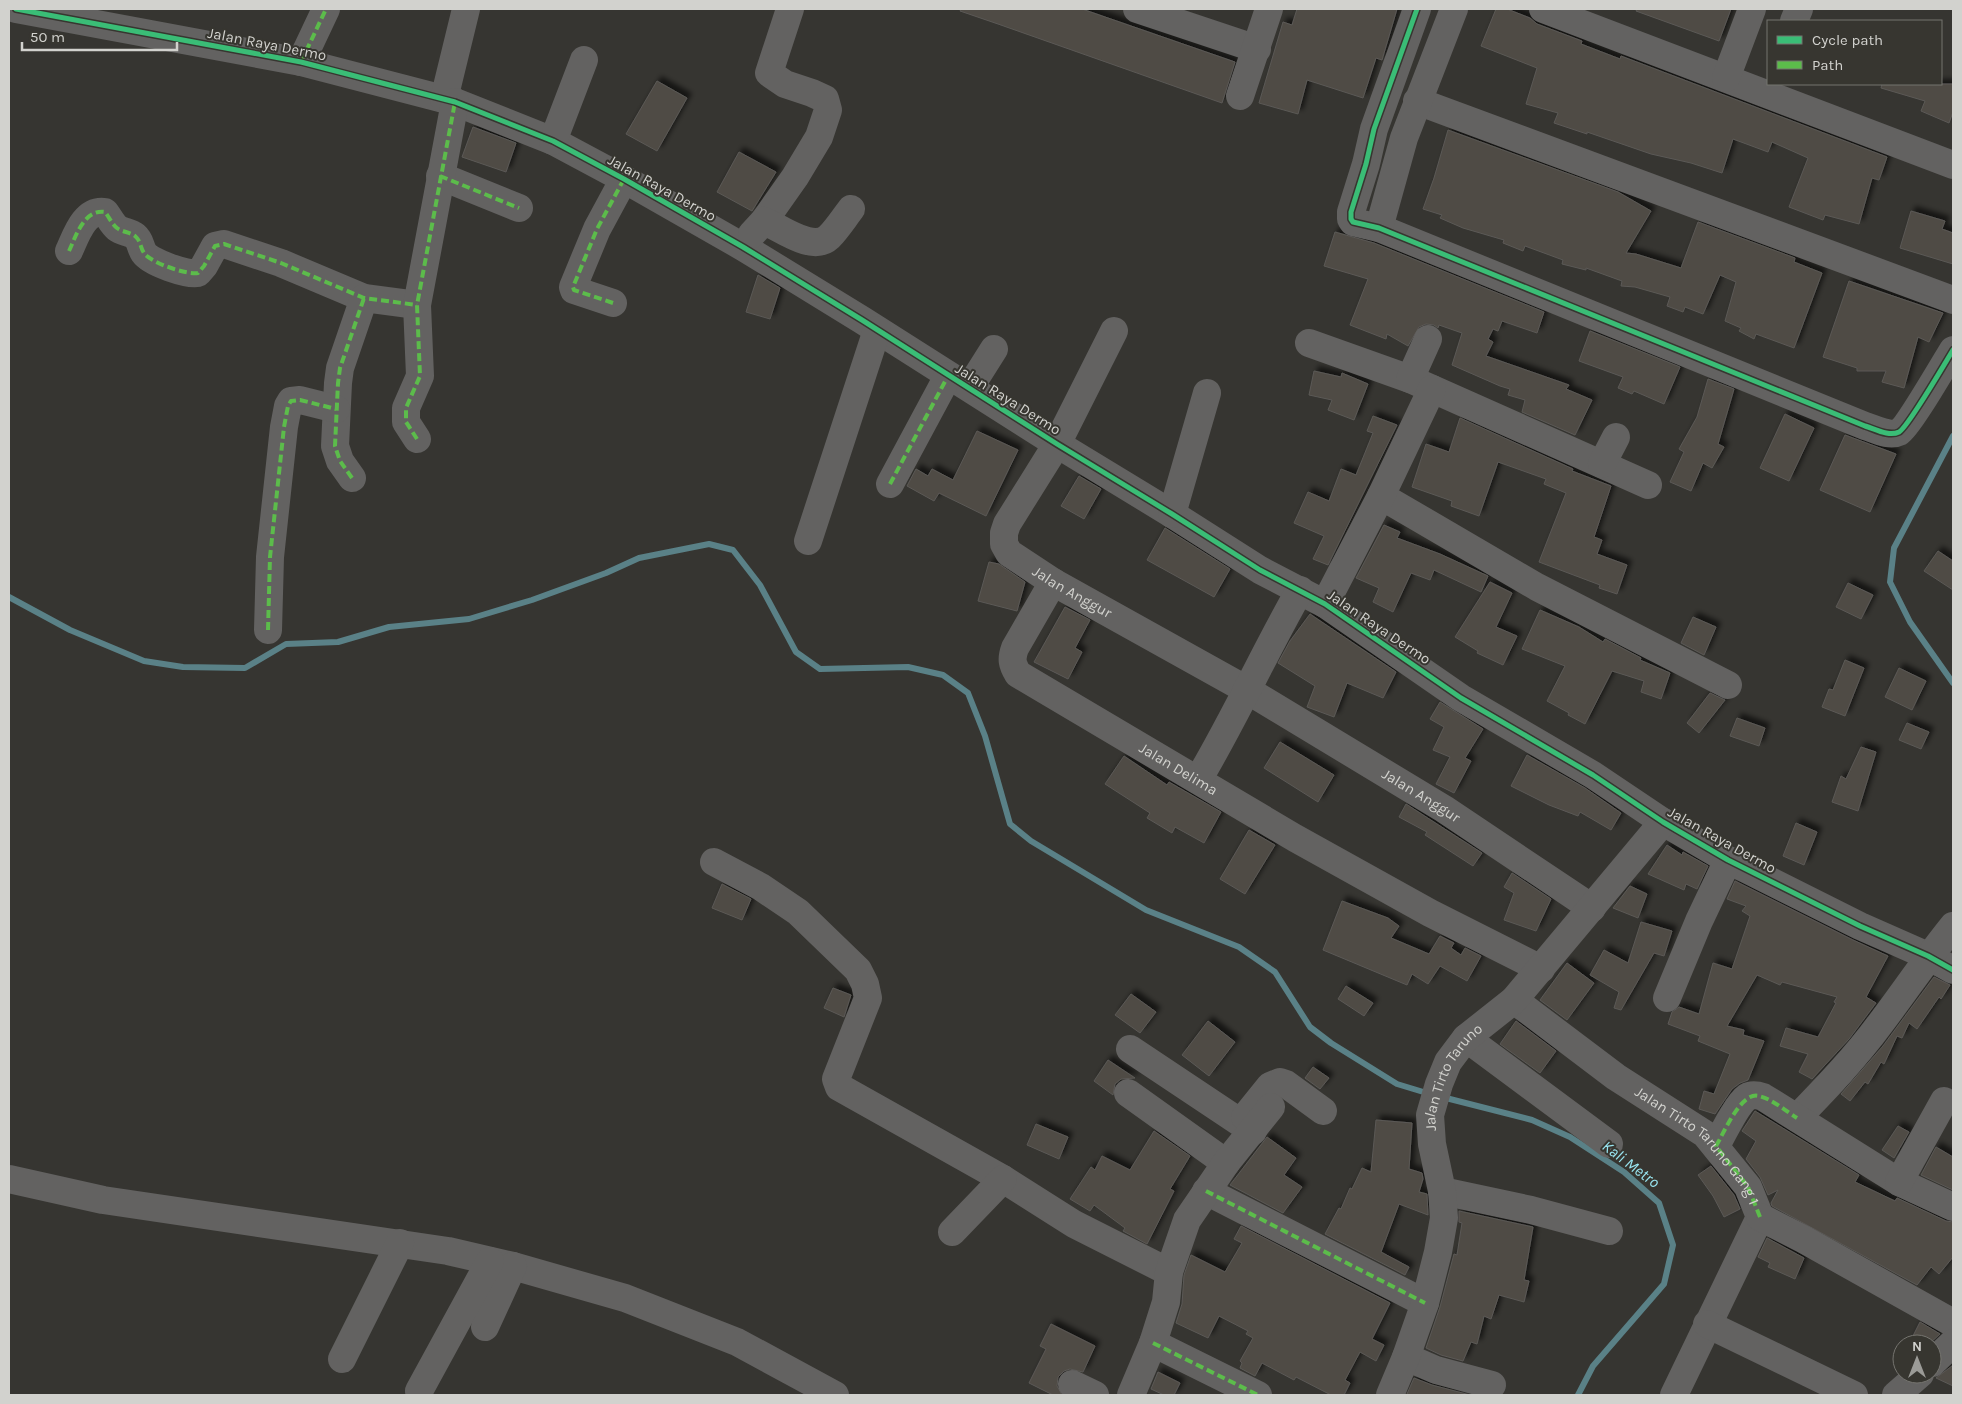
<svg xmlns="http://www.w3.org/2000/svg" width="1962" height="1404" viewBox="0 0 1962 1404" font-family="Karla,sans-serif">
<style>
.lines{fill:none;stroke-linecap:round;stroke-linejoin:round}
.stream{stroke:#5a8187;stroke-width:6}
.building{fill:#4f4b44;stroke:#5b5956;filter:url(#shadow)}
.minor{stroke:#636261;stroke-width:28}
.quiet{stroke:#5cbc4b;stroke-width:4;stroke-dasharray:8 4;stroke-linecap:butt}
.cycleway-casing{stroke:#373630;stroke-width:8}
.cycleway{stroke:#3abd76;stroke-width:5}
.labels{text-anchor:middle;dominant-baseline:central;stroke-width:4;stroke-linejoin:round;paint-order:stroke}
.street-label{font-size:15px;fill:#d2d2ce;stroke:#373630}
.water-label{font-size:16px;font-style:italic;fill:#98e4f0;stroke:#373630}
</style>
<defs>
<filter id="shadow"><feDropShadow dx="4.5" dy="-4.5" stdDeviation="2.5" flood-color="#0009"/></filter>
</defs>
<rect width="100%" height="100%" fill="#363531"/>
<g class="lines">
<!-- stream -->
<g class="stream">
<path d="M1953,436L1894,548L1890,582L1910,622L1953,683"/>
<path d="M9,597L70,630L144,661L183,667L245,668L286,644L338,642L389,627L469,619L532,600L606,573L639,558L709,544L733,550L760,585L796,652L820,669L908,667L943,675L968,693L985,736L1010,824L1031,841L1146,910L1239,947L1275,972L1310,1027L1331,1043L1397,1084L1430,1094"/>
<path d="M1442,1097L1532,1120L1570,1137L1624,1172L1659,1203L1673,1245L1664,1284L1593,1366L1578,1395"/>
</g>
</g>
<!-- building -->
<g class="building">
<path d="M961,9H1082L1235,62L1222,103L998,24L960,11Z"/>
<path d="M1297,9H1397L1382,60L1376,58L1363,98L1307,80L1298,114L1259,103L1283,22L1292,25Z"/>
<path d="M1496,9H1507L1530,18L1537,24L1582,41L1581,44L1620,59L1621,56L1887,157L1879,180L1872,178L1859,224L1825,215L1823,220L1789,207L1808,158L1772,142L1768,152L1733,139L1722,173L1691,163L1651,154L1587,132V134L1554,123L1558,113L1526,104L1537,68L1481,46Z"/>
<path d="M1637,9H1731L1719,41L1636,11Z"/>
<path d="M657,81L687,98L657,151L626,134Z"/>
<path d="M1882,84H1953V112L1949,123L1921,111L1925,101L1881,88Z"/>
<path d="M473,127L516,143L506,172L462,157Z"/>
<path d="M1448,130L1618,192L1651,211L1626,253L1636,254L1681,268L1698,222L1795,258L1794,262L1822,273L1794,348L1756,334L1754,339L1739,331L1741,328L1725,321L1736,282L1720,275L1703,314L1685,307L1683,312L1667,306L1670,297L1635,287L1621,286L1622,281L1586,268V270L1562,264L1563,260L1525,246L1523,251L1503,243L1504,240L1463,228L1440,218L1442,215L1423,209L1434,178Z"/>
<path d="M739,152L776,172L752,211L717,192Z"/>
<path d="M1911,211L1945,221L1942,229L1953,233V264L1900,248Z"/>
<path d="M1335,232L1374,243L1544,312L1537,333L1502,321L1498,331L1493,329L1488,339L1493,342L1486,356L1569,385L1566,389L1592,400L1575,435L1522,412L1525,400L1508,395L1510,389L1500,386L1452,365L1462,333L1439,325L1438,328L1434,325L1426,324L1419,327L1408,346L1387,334L1386,339L1350,325L1368,279L1324,266Z"/>
<path d="M758,275L780,288L770,319L746,312Z"/>
<path d="M1849,281L1943,313L1929,342L1918,337L1904,388L1882,382L1886,371H1857V368L1823,357Z"/>
<path d="M1590,331L1680,367L1664,404L1634,391L1632,394L1618,388L1623,377L1579,361Z"/>
<path d="M1314,371L1341,377L1342,373L1368,384L1354,420L1328,410L1332,400L1309,395Z"/>
<path d="M1708,379L1734,389L1718,444L1724,447L1712,468L1703,463L1691,491L1670,482L1684,452L1679,449L1697,417Z"/>
<path d="M1785,414L1814,428L1789,481L1760,468Z"/>
<path d="M1373,416L1397,425L1328,565L1313,559L1324,536L1294,523L1308,492L1329,501L1341,469L1356,475L1373,433L1367,431Z"/>
<path d="M1460,418L1573,469L1572,471L1611,486L1594,537L1602,540L1597,554L1627,565L1617,594L1599,588L1600,585L1539,562L1566,493L1544,484L1546,479L1498,462L1479,516L1451,506L1452,501L1412,487L1426,444L1449,452Z"/>
<path d="M977,431L1018,450L986,516L939,493L934,501L907,486L916,469L928,476L932,469L953,480Z"/>
<path d="M1845,435L1896,454L1870,512L1820,490Z"/>
<path d="M1079,476L1101,489L1084,519L1061,506Z"/>
<path d="M1384,525L1400,532L1397,538L1440,554L1488,576L1481,592L1434,570L1430,580L1411,573L1393,612L1373,602L1379,588L1356,578Z"/>
<path d="M1165,528L1230,569L1214,597L1147,560Z"/>
<path d="M1938,551L1953,561V590L1924,571Z"/>
<path d="M989,562L999,564L1025,582L1017,611L978,601Z"/>
<path d="M1490,582L1512,593L1496,627L1517,636L1503,665L1477,653L1478,651L1455,637Z"/>
<path d="M1848,583L1873,595L1861,619L1836,607Z"/>
<path d="M1065,607L1090,620L1075,648L1082,652L1068,679L1034,662Z"/>
<path d="M1540,610L1579,627L1603,642L1605,639L1641,658L1640,660L1670,673L1661,699L1641,692L1644,681L1612,671L1585,724L1568,715L1569,713L1547,701L1565,666L1522,649Z"/>
<path d="M1310,614L1396,672L1383,698L1347,683L1334,717L1307,707L1315,686L1278,663L1290,641Z"/>
<path d="M1693,617L1716,627L1704,655L1681,643Z"/>
<path d="M1845,660L1864,668L1845,716L1822,707L1829,689L1833,690Z"/>
<path d="M1899,668L1926,681L1912,710L1885,697Z"/>
<path d="M1710,693L1725,700L1699,733L1687,723Z"/>
<path d="M1440,702L1483,729L1465,758L1471,761L1454,793L1436,784L1450,757L1433,750L1444,727L1430,719Z"/>
<path d="M1737,718L1765,728L1759,746L1730,736Z"/>
<path d="M1907,723L1929,732L1921,749L1899,740Z"/>
<path d="M1280,742L1334,775L1318,802L1264,768Z"/>
<path d="M1861,747L1876,752L1858,811L1832,802L1841,776L1846,779Z"/>
<path d="M1527,755L1585,788L1621,813L1611,830L1580,812L1578,816L1549,805L1511,786Z"/>
<path d="M1124,756L1167,785L1169,782L1221,812L1204,843L1175,827L1172,833L1147,818L1150,813L1105,784Z"/>
<path d="M1406,804L1482,853L1473,866L1425,835L1427,832L1399,817Z"/>
<path d="M1796,823L1817,832L1804,865L1783,856Z"/>
<path d="M1249,830L1275,845L1245,894L1220,879Z"/>
<path d="M1667,845L1682,855L1683,852L1708,866L1697,889L1686,884L1684,890L1648,874Z"/>
<path d="M1512,873L1551,899L1536,931L1504,920L1514,893L1504,887Z"/>
<path d="M1735,881L1853,940L1888,956L1866,997L1876,1003L1849,1039L1812,1079L1799,1072L1808,1054L1780,1046L1786,1028L1818,1037L1836,1003L1834,1002L1837,997L1782,982L1780,985L1757,975L1727,1026L1744,1030L1743,1035L1764,1041L1748,1080L1740,1083L1732,1089L1715,1114L1699,1109L1704,1091L1714,1094L1730,1054L1698,1041L1700,1036L1668,1024L1672,1012L1679,1007L1699,1014L1713,963L1732,969L1750,916L1742,911L1746,906L1727,899Z"/>
<path d="M722,884L751,899L742,920L712,908Z"/>
<path d="M1630,886L1647,894L1638,918L1613,908Z"/>
<path d="M1342,901L1388,918L1399,926L1391,938L1429,954L1440,936L1454,943L1451,948L1461,955L1465,948L1481,956L1467,981L1440,966L1428,984L1412,974L1407,985L1323,950Z"/>
<path d="M1641,922L1672,931L1664,956L1654,953L1621,1010L1614,1008L1619,992L1590,975L1604,950L1628,963Z"/>
<path d="M1567,963L1594,983L1567,1020L1540,1000Z"/>
<path d="M1934,977L1950,985L1941,999L1939,997L1917,1029L1909,1023L1902,1038L1897,1036L1884,1064L1881,1062L1868,1084L1865,1082L1850,1101L1841,1094L1883,1046Z"/>
<path d="M1346,986L1373,1003L1364,1016L1338,999Z"/>
<path d="M833,988L851,995L844,1017L824,1008Z"/>
<path d="M1131,994L1156,1012L1140,1033L1115,1015Z"/>
<path d="M1208,1021L1235,1042L1209,1076L1182,1055Z"/>
<path d="M1516,1021L1556,1051L1540,1073L1500,1044Z"/>
<path d="M1108,1060L1135,1078L1121,1079L1115,1084L1113,1095L1094,1081Z"/>
<path d="M1313,1067L1329,1078L1320,1089L1305,1078Z"/>
<path d="M1755,1111L1859,1175L1855,1182L1895,1201L1897,1198L1946,1221L1953,1222V1257L1939,1274L1931,1267L1917,1285L1772,1206L1771,1203L1778,1190L1768,1195L1760,1177L1746,1159L1756,1141L1742,1131Z"/>
<path d="M1376,1120L1412,1123L1409,1169L1422,1173L1423,1179L1419,1192L1427,1194L1428,1215L1399,1204L1381,1252L1409,1267L1405,1275L1325,1234L1339,1208L1341,1209L1350,1188L1352,1189L1362,1168L1371,1172Z"/>
<path d="M1036,1124L1068,1137L1059,1159L1027,1145Z"/>
<path d="M1898,1126L1909,1132L1894,1158L1882,1150Z"/>
<path d="M1154,1131L1190,1156L1170,1189L1174,1191L1147,1244L1123,1231L1125,1228L1094,1205L1090,1211L1070,1199L1091,1167L1095,1170L1102,1156L1130,1170Z"/>
<path d="M1267,1137L1296,1158L1284,1175L1302,1187L1283,1213L1230,1185Z"/>
<path d="M1936,1147L1953,1157V1190L1921,1175Z"/>
<path d="M1711,1166L1734,1195L1740,1209L1724,1217L1713,1196L1698,1175Z"/>
<path d="M1459,1211L1533,1227L1524,1280L1529,1281L1524,1302L1499,1295L1491,1319L1484,1316L1477,1344L1471,1342L1463,1361L1441,1355L1426,1348L1440,1307L1454,1254L1457,1255L1462,1223L1459,1222Z"/>
<path d="M1241,1226L1390,1303L1372,1339L1384,1345L1376,1361L1360,1352L1345,1380L1350,1383L1344,1395H1331L1296,1377L1294,1380L1262,1363L1255,1376L1240,1368L1242,1363L1240,1361L1253,1338L1246,1334L1248,1331L1219,1316L1208,1338L1176,1323L1182,1304L1184,1275L1191,1255L1225,1272L1242,1243L1234,1239Z"/>
<path d="M1767,1238L1804,1258L1795,1279L1768,1267L1770,1263L1758,1257Z"/>
<path d="M1920,1322L1940,1334L1929,1344H1909Z"/>
<path d="M1051,1324L1095,1346L1083,1372L1070,1369L1064,1371L1058,1377L1057,1386L1062,1395H1053L1029,1383L1046,1349L1040,1346Z"/>
<path d="M1952,1366L1953,1367V1386L1936,1378Z"/>
<path d="M1158,1372L1180,1383L1174,1395H1164L1151,1389Z"/>
<path d="M1414,1378L1432,1385L1470,1395H1411L1407,1394Z"/>
</g>
<g class="lines">
<!-- minor -->
<g class="minor">
<path d="M16,9L301,62L455,102L553,141L624,179L743,247L862,320L1057,444L1172,514L1260,570L1325,604L1461,698L1593,775L1663,822L1728,860L1860,926L1928,956L1953,970"/>
<path d="M1137,9L1257,49"/>
<path d="M1417,9L1374,129L1366,164L1351,212V219L1353,222L1379,228L1865,426C1875,429 1889,437 1899,432C1908,427 1945,363 1953,350"/>
<path d="M1543,9L1953,165"/>
<path d="M1794,21L1799,9"/>
<path d="M301,62L326,9"/>
<path d="M1726,78L1752,9"/>
<path d="M1240,96L1269,9"/>
<path d="M444,99L466,9"/>
<path d="M1417,101L1953,300"/>
<path d="M553,141L584,60"/>
<path d="M440,176L519,208"/>
<path d="M764,221L795,177L819,137L828,110L825,99L812,93L785,84L769,73L790,9"/>
<path d="M1379,228L1404,138L1454,9"/>
<path d="M752,234L764,221C780,227 812,253 829,237C837,229 844,218 851,209"/>
<path d="M69,251C76,236 84,209 105,212C109,217 112,224 117,228C122,232 130,232 135,236C141,241 140,247 144,253C151,263 187,275 198,273L204,266L215,246L224,244L281,263L364,298L417,305"/>
<path d="M613,303L574,290L573,287L597,229L624,179"/>
<path id="s1" d="M1114,331L1057,444L1007,524L1004,533V544L1009,553L1053,582L1247,690L1444,809L1592,908"/>
<path d="M1309,343L1410,379L1648,485"/>
<path d="M1410,379L1428,339"/>
<path d="M970,387L994,349"/>
<path d="M417,439L406,422V408L420,376L417,305L455,102"/>
<path d="M1602,464L1616,437"/>
<path d="M352,478L340,461L335,446L338,383L340,368L364,298"/>
<path d="M890,484L948,376"/>
<path d="M1381,496L1537,587L1728,685"/>
<path d="M1172,514L1207,393"/>
<path d="M808,541L877,330"/>
<path id="s2" d="M1053,582L1015,648C1011,659 1012,664 1018,674L1295,838L1430,913L1541,969"/>
<path d="M1325,604L1381,496L1432,389"/>
<path d="M268,630L270,557L284,427L288,406L291,401L300,400L336,409"/>
<path d="M1198,780C1235,718 1264,653 1300,590"/>
<path d="M714,862L761,887L798,912L858,970L865,984L868,998L836,1079L839,1087L1003,1179L1074,1224L1169,1272"/>
<path d="M1667,998L1699,921L1728,860"/>
<path id="s3" d="M1514,1000L1616,1077L1705,1134L1748,1187L1760,1217L1674,1395"/>
<path d="M1466,1038L1609,1144"/>
<path d="M1130,1049L1253,1131"/>
<path d="M1128,1093L1226,1163"/>
<path d="M1245,1117L1270,1086L1280,1082L1286,1084L1323,1111"/>
<path d="M1797,1118C1826,1088 1855,1058 1880,1024C1905,991 1927,958 1953,926"/>
<path d="M1716,1146C1722,1135 1737,1104 1747,1097C1752,1094 1757,1095 1763,1097L1899,1182L1953,1207"/>
<path d="M9,1179L103,1200L448,1251L513,1266L625,1298L737,1342L835,1395"/>
<path d="M1899,1182L1944,1101"/>
<path d="M1206,1191L1425,1303"/>
<path d="M1442,1191L1531,1210L1609,1231"/>
<path d="M1760,1217L1803,1239L1953,1323"/>
<path d="M952,1232L1003,1179"/>
<path d="M1707,1324L1854,1395"/>
<path d="M485,1327L513,1266"/>
<path d="M1153,1343L1258,1395"/>
<path d="M1406,1357L1436,1370L1492,1385"/>
<path d="M342,1359L400,1243"/>
<path d="M1932,1363L1953,1343"/>
<path d="M1072,1384L1095,1395"/>
<path d="M419,1391L490,1261"/>
<path d="M1131,1395L1153,1343L1166,1302L1169,1272L1187,1220L1226,1163L1271,1107"/>
<path id="s4" d="M1390,1395L1406,1357L1425,1303L1438,1252L1444,1218L1442,1191L1432,1144L1430,1115L1439,1084L1448,1062L1466,1038L1514,1000L1663,822"/>
<path d="M1896,1395L1920,1374"/>
</g>
<!-- quiet -->
<g class="quiet">
<path d="M301,62L326,9"/>
<path d="M440,176L519,208"/>
<path d="M69,251C76,236 84,209 105,212C109,217 112,224 117,228C122,232 130,232 135,236C141,241 140,247 144,253C151,263 187,275 198,273L204,266L215,246L224,244L281,263L364,298L417,305"/>
<path d="M613,303L574,290L573,287L597,229L624,179"/>
<path d="M417,439L406,422V408L420,376L417,305L455,102"/>
<path d="M352,478L340,461L335,446L338,383L340,368L364,298"/>
<path d="M890,484L948,376"/>
<path d="M268,630L270,557L284,427L288,406L291,401L300,400L336,409"/>
<path d="M1206,1191L1425,1303"/>
<path d="M1760,1217L1748,1187L1716,1146C1724,1133 1741,1091 1759,1096C1772,1099 1786,1111 1797,1118"/>
<path d="M1153,1343L1258,1395"/>
</g>
<defs>
<g id="cycleway">
<path d="M16,9L301,62L455,102L553,141L624,179L743,247L862,320L1057,444L1172,514L1260,570L1325,604L1461,698L1593,775L1663,822L1728,860L1860,926L1928,956L1953,970"/>
<path d="M1417,9L1374,129L1366,164L1351,212V219L1353,222L1379,228L1865,426C1875,429 1889,437 1899,432C1908,427 1945,363 1953,350"/>
</g>
</defs>
<!-- cycleway casing -->
<use href="#cycleway" class="cycleway-casing"/>
<!-- cycleway -->
<use href="#cycleway" class="cycleway"/>
</g>
<g class="labels">
<!-- street labels -->
<g class="street-label">
<text transform="translate(267 44) rotate(11)">Jalan Raya Dermo</text>
<text transform="translate(662 188) rotate(29)">Jalan Raya Dermo</text>
<text transform="translate(1008 399) rotate(32)">Jalan Raya Dermo</text>
<text stroke="none"><textPath href="#s1" startOffset="326">Jalan Anggur</textPath></text>
<text transform="translate(1379 627) rotate(34)">Jalan Raya Dermo</text>
<text stroke="none"><textPath href="#s2" startOffset="290">Jalan Delima</textPath></text>
<text stroke="none"><textPath href="#s1" startOffset="730">Jalan Anggur</textPath></text>
<text transform="translate(1722 840) rotate(29)">Jalan Raya Dermo</text>
<text stroke="none"><textPath href="#s4" startOffset="334">Jalan Tirto Taruno</textPath></text>
<text stroke="none"><textPath href="#s3" startOffset="236">Jalan Tirto Taruno Gang 1</textPath></text>
</g>
<!-- water labels -->
<g class="water-label">
<text transform="translate(1631 1164) rotate(37)">Kali Metro</text>
</g>
</g>
<!-- border -->
<rect width="1962" height="1404" fill="none" stroke="#d2d2ce" stroke-width="20"/>
<!-- legend -->
<rect x="1767" y="20" width="175" height="65" fill="#373630" stroke="#75746f"/>
<rect x="1777" y="36" width="25" height="8" fill="#3abd76" stroke="#75746f"/>
<text x="1812" y="45" font-size="15" fill="#d2d2ce">Cycle path</text>
<rect x="1777" y="61" width="25" height="8" fill="#5cbc4b" stroke="#75746f"/>
<text x="1812" y="70" font-size="15" fill="#d2d2ce">Path</text>
<!-- north arrow -->
<g transform="translate(1917 1359)"><circle r="24" fill="#373630" stroke="#75746f"/>
<path d="M0-4L9 19L0 12L-9 19Z" fill="#9b9b97"/>
<text y="-8" font-size="14" font-weight="bold" text-anchor="middle" fill="#d2d2ce">N</text>
</g>
<!-- scale -->
<path d="M22 42v8h155v-8" fill="none" stroke="#d2d2ce" stroke-width="2.5"/>
<text x="30" y="42" font-size="15" fill="#d2d2ce" stroke="#373630" stroke-width="4" paint-order="stroke">50 m</text>
</svg>
